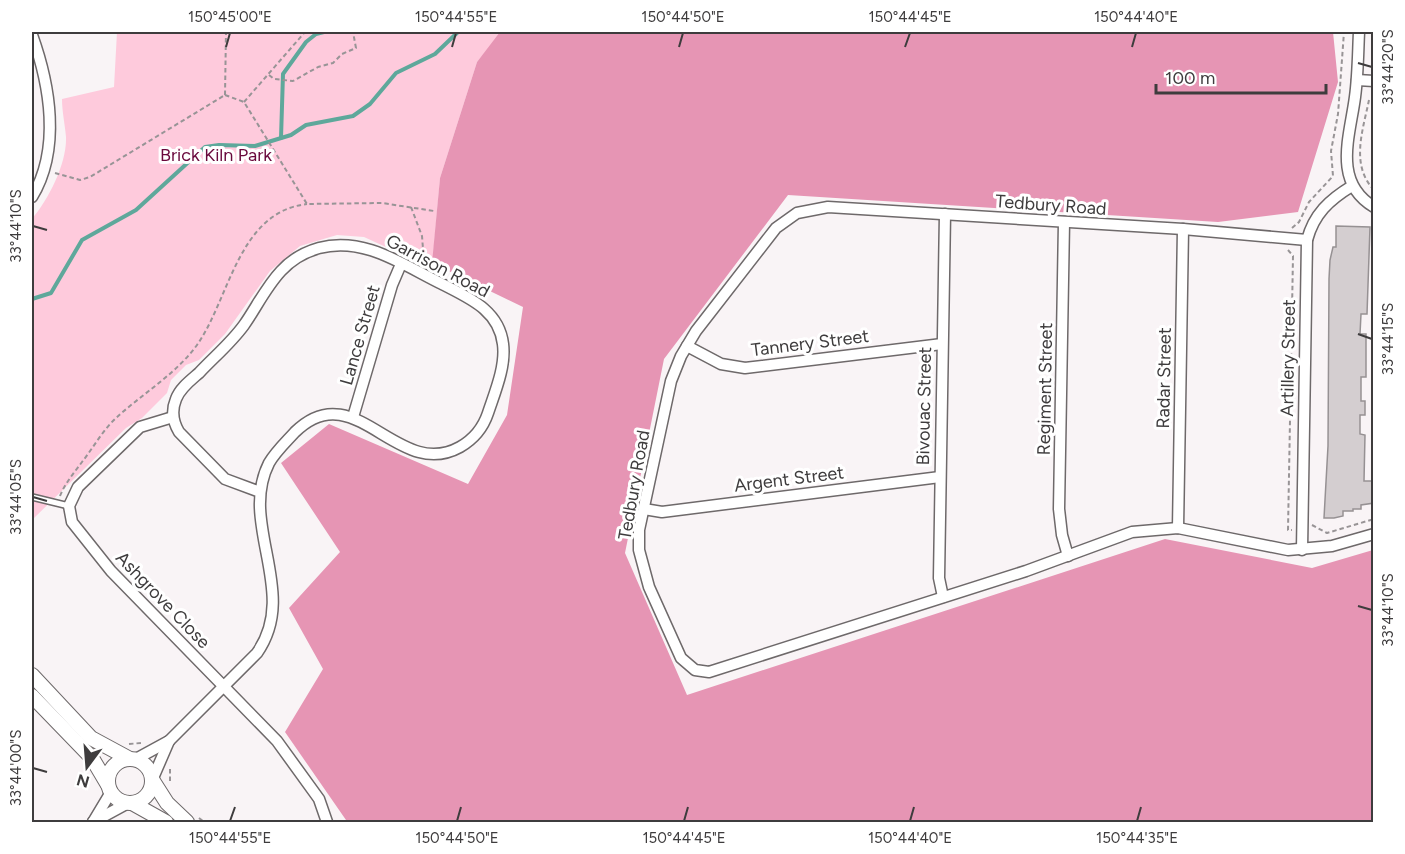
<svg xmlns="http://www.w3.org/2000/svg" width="1405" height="854" viewBox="0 0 1405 854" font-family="Figtree,sans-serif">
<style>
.green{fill:#fecadc}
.forest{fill:#e695b4}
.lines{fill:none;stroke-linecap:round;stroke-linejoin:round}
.stream{stroke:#5ea89b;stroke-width:4}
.building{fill:#d4ced0;stroke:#969193;stroke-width:1.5}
.service-casing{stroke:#6e696a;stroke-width:8}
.minor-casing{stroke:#6e696a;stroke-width:13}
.tertiary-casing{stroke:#6e696a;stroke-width:16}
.path{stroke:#989496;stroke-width:2;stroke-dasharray:4.5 3;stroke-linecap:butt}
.service{stroke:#fff;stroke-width:5}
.minor{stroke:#fff;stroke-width:10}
.tertiary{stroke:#fff;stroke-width:14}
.ticks{fill:none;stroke:#3e3c3d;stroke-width:2}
.labels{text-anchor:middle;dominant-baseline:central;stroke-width:6;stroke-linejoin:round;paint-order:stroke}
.park-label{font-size:18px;fill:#69083c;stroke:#fff}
.street-label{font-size:18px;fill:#3e3c3d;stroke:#fff}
.neatline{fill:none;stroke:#3e3c3d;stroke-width:2}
.ticks-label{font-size:15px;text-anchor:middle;fill:#3e3c3d}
</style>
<rect width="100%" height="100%" fill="#f9f4f6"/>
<!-- green -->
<path class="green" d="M117,32H502L477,62L440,178L432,268L364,237L337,235L300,246L270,271L225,334L199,360L186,365L171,380L167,393L142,418L126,428L32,520V219C49,199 67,163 66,137C65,124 62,112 62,99L114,87Z"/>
<!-- forest -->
<path class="forest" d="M500,32H1333L1338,82L1298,212L1218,222L788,195L664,359L625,553L687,695L1165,539L1312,568L1373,550V822H345L346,820L285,732L323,669L289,608L340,552L281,463L329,424L468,484L507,415L523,307L432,263L440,178L477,62Z"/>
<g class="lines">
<!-- stream -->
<g class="stream">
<path d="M281,138L283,74L306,42L316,34L324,32H360"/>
<path d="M32,299L51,293L82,240L136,210L205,147L219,145L255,146L291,135L306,125L353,116L370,104L396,73L435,54L458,32"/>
</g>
</g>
<!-- building -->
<path class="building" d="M1336,226L1370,227L1367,314H1361L1360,334H1366V377H1361V401H1365V415H1360V434L1365,435L1364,481H1372L1374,503L1361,505V509H1353V511H1343V516L1334,518H1324L1328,446L1329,279L1330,260L1333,247H1336Z"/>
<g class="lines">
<defs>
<path id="service" d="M32,497L69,506"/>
<g id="minor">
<path d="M1359,32C1358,53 1358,75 1355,97C1350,136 1332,182 1374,207"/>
<path d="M32,35C50,85 61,149 32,197"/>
<path d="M1357,80L1374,81"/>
<path d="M1064,222L1059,509L1062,535L1068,556"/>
<path d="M1307,240L1183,229L828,207L797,213L776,228L696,331L681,356L671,381L639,530V550L649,587L681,658L695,670L709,672L1026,571L1132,532L1178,528L1288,550L1332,546L1374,534"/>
<path d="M687,346L721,364L745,368L942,344"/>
<path d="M173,417L140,427L78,487L69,506L72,522L111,571L277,741L319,799L327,822"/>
<path d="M353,417L392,285L401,264"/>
<path d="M644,509L662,512L940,477"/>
<path d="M1178,528L1183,229"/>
<path d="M1302,550L1307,240C1314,214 1329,200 1352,186"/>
<path d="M943,597L939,578L945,214"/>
<path d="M136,759L169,741L257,653C300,592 238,524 269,463C276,451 286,442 295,432C355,373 397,482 460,447C474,439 483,428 488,413C495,392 506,366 503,344C499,310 469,298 442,284C403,265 364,236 319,248C305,252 291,260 281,271C266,287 256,308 244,325C231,343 214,357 199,373C191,380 180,388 176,399C171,411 173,422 179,432L225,479L260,492"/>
<path d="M153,778L169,741"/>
<path d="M93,822L128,803"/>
<path d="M93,822L111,792"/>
</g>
<g id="tertiary">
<path d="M32,675L91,738L128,758"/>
<path d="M32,696L92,758L108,785"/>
<circle cx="130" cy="781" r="22"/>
<path d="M153,781L167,803L187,822"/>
<path d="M132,803L166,822"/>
</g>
</defs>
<!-- service casing -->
<use href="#service" class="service-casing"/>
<!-- minor casing -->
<use href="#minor" class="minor-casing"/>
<!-- tertiary casing -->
<use href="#tertiary" class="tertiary-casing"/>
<!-- path -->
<g class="path">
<path d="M269,75L274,79L293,81L318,67L333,63L342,54L356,48L353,32"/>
<path d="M225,95L244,102L307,204L382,203L434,211"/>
<path d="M225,95L226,32"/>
<path d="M1369,100C1363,130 1350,165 1374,190"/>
<path d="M244,102L305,32"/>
<path d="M55,173L80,180L90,177L225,95"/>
<path d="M411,207L422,236L424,262"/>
<path d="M1292,228L1299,222L1309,202L1333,176L1331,151L1338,114L1344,32"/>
<path d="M1288,250L1293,256L1288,530H1292"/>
<path d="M60,496C65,483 74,473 82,462C93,448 103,430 116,418C142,394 176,374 197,345C230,298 238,212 307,204"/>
<path d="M1312,525L1327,533L1374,519"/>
<path d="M129,744L141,743"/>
<path d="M170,769V784"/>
<path d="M199,818L204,822"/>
</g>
<!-- service -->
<use href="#service" class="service"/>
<!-- minor -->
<use href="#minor" class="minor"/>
<!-- tertiary -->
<use href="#tertiary" class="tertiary"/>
</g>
<!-- ticks -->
<path class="ticks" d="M226,47L230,33M452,47L456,33M679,47L683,33M905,47L910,33M1132,47L1136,33M1358,63L1372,67M33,226L47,230M1358,334L1372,339M33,497L47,501M1358,606L1372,610M33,768L47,772M230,821L235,807M457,821L461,807M684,821L688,807M910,821L914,807M1137,821L1141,807"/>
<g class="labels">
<!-- park labels -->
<g class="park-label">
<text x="216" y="155">Brick Kiln Park</text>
</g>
<!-- street labels -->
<g class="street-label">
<text transform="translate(1051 205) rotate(4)">Tedbury Road</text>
<text transform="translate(438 266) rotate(28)">Garrison Road</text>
<text transform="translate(360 335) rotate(-74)">Lance Street</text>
<text transform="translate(810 343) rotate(-7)">Tannery Street</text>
<text transform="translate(1288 358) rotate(-89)">Artillery Street</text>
<text transform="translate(1164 378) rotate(-89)">Radar Street</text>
<text transform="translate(1045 389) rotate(-89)">Regiment Street</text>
<text transform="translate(924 406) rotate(-89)">Bivouac Street</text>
<text transform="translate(789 479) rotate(-7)">Argent Street</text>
<text transform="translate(634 485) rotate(-80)">Tedbury Road</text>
<text transform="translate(163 600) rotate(46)">Ashgrove Close</text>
</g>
</g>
<!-- border -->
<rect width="1405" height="854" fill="none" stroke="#ffffff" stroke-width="66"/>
<!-- north arrow -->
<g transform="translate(87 767) rotate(196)" stroke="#ffffff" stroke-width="4.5" paint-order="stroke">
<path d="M0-4.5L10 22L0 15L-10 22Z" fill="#3e3c3d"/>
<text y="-9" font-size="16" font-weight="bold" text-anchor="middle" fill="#3e3c3d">N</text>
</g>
<!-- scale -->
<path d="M1156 84v9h170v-9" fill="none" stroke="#3e3c3d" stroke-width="3"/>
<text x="1165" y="84" font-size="18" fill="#3e3c3d" stroke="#ffffff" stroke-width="4.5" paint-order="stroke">100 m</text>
<rect x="33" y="33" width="1339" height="788" class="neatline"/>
<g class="ticks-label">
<text x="230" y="22">150°45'00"E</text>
<text x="456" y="22">150°44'55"E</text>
<text x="683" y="22">150°44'50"E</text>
<text x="910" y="22">150°44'45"E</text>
<text x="1136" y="22">150°44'40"E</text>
<text transform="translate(1388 67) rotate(-90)" y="5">33°44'20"S</text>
<text transform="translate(16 226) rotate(-90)" y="5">33°44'10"S</text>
<text transform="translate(1388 339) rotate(-90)" y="5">33°44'15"S</text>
<text transform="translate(16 497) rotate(-90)" y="5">33°44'05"S</text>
<text transform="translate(1388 610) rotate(-90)" y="5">33°44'10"S</text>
<text transform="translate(16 768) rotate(-90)" y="5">33°44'00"S</text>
<text x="230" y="843">150°44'55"E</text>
<text x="457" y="843">150°44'50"E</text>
<text x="684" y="843">150°44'45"E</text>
<text x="910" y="843">150°44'40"E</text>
<text x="1137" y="843">150°44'35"E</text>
</g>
</svg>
